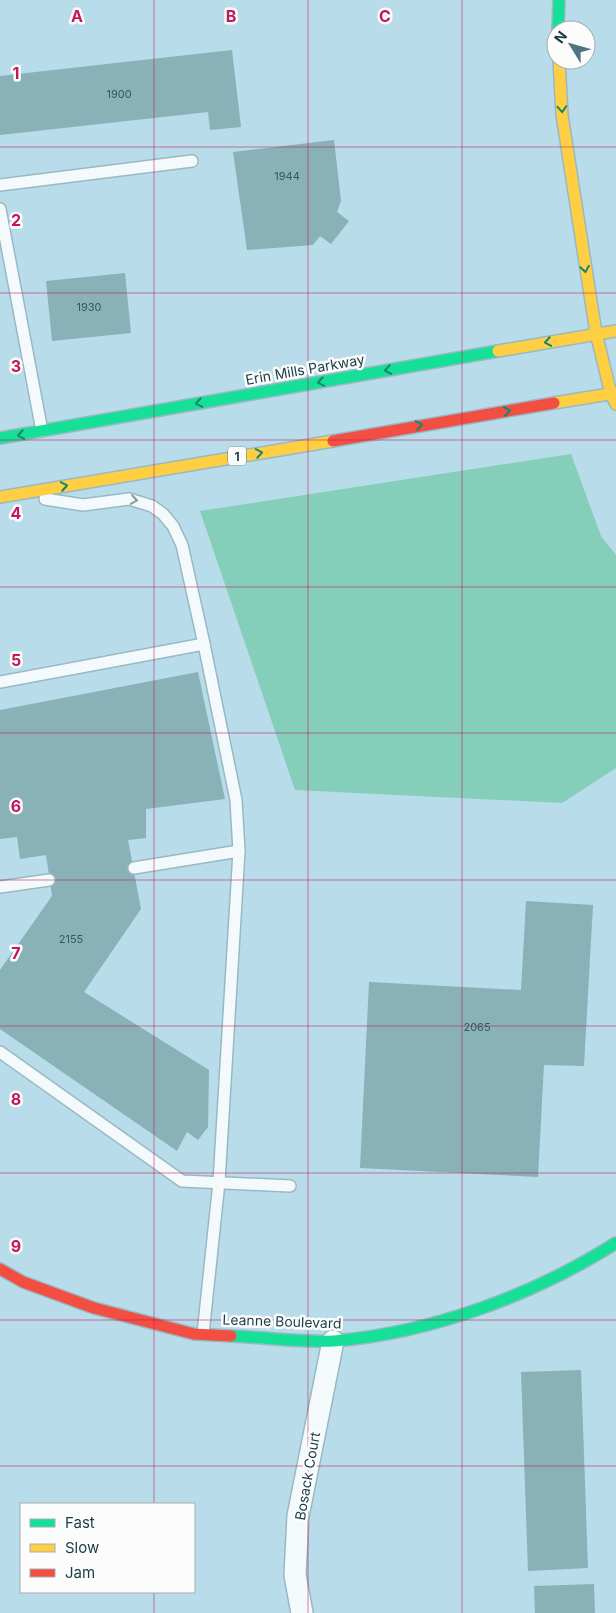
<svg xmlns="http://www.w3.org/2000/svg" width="616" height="1613" viewBox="0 0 616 1613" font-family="Inter,sans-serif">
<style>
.green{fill:#85ceb9}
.building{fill:#88b1b8}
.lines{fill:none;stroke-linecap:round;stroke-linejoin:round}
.lane-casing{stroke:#98b9c4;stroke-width:14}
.street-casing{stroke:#98b9c4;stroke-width:24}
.fast-casing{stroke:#98b9c4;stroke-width:14}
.slow-casing{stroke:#98b9c4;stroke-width:14}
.jam-casing{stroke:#98b9c4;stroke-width:14}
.lane{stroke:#f4fafc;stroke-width:11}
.street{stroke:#f4fafc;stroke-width:21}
.fast{stroke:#16e098;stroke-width:11}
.slow{stroke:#ffcf43;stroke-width:11}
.jam{stroke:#f24e42;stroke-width:11}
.oneway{stroke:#17866b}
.oneway2{stroke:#869ba2}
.grid{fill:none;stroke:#c2185b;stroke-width:1;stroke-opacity:0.55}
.labels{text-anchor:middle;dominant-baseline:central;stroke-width:5;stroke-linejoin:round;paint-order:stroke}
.number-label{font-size:11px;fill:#345963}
.shield{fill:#fcfcfc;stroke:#5c767d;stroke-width:1}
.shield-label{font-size:12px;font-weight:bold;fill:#183c47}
.street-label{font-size:14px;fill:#183c47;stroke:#fcfcfc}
.grid-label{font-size:16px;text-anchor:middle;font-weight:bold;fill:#c2185b;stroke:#fcfcfc;stroke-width:5;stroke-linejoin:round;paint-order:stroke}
</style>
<rect width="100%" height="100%" fill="#b8dce9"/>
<!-- green -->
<path class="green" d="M571,454L601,536L616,555V768L562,803L295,790L200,511Z"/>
<!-- building -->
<g class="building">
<path d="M232,50L241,127L210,130L208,112L0,135V76Z"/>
<path d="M334,140L341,201L337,212L349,221L331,244L320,236L313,245L247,250L233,152Z"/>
<path d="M125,273L131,333L52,341L46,281Z"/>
<path d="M198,672L225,799L146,809V838L128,840L141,909L84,992L209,1070L208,1127L198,1140L187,1132L177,1151L0,1029V970L52,896L46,855L20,859L17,837L0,839V710Z"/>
<path d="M526,901L593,905L584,1066L544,1065L538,1177L360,1168L369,982L521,990Z"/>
<path d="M581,1370L588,1568L528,1571L521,1372Z"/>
<path d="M594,1584L595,1613H535L534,1586Z"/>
</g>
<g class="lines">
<defs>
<g id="lane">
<path d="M0,185L192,161"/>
<path d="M0,209L42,431"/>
<path d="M45,499L83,505L129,499L152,506L163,514L173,526L182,545L204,644"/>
<path d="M0,682L204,644L236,800L239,851L219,1182L203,1334"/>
<path d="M134,868L239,851"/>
<path d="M0,887L49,880"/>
<path d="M0,1052L182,1181L290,1186"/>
</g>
<path id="street" d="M302,1613L295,1575L298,1516L333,1341"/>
<g id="fast">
<path d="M558,30L559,0"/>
<path d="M0,438L498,351"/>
<path d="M231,1336C263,1337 303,1343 334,1341C431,1333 534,1295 616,1243"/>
</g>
<g id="slow">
<path d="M559,60L562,115L596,333"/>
<path d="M596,333L611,394L616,404"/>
<path d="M498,351L616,331"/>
<path d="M554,403L616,393"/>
<path d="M0,497L333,441"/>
</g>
<g id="jam">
<path d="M333,441L554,403"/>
<path d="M0,1269L23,1282L94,1308L194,1334L231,1336"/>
</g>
</defs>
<!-- lane casing -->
<use href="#lane" class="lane-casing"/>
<!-- street casing -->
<use href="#street" class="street-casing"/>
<!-- fast casing -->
<use href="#fast" class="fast-casing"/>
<!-- slow casing -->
<use href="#slow" class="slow-casing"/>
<!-- jam casing -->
<use href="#jam" class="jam-casing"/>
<!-- lane -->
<use href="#lane" class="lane"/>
<!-- street -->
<use href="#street" class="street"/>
<!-- fast -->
<use href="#fast" class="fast"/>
<!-- slow -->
<use href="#slow" class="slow"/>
<!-- jam -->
<use href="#jam" class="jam"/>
</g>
<!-- one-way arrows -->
<defs><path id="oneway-chevron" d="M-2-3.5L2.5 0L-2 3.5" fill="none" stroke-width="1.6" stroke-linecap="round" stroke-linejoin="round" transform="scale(1.25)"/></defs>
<g class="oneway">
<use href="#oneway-chevron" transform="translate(562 109) rotate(86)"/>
<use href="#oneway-chevron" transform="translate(585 269) rotate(81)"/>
<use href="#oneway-chevron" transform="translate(548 342) rotate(170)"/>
<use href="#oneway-chevron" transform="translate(388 370) rotate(170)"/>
<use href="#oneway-chevron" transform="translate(321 382) rotate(170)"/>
<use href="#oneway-chevron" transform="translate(199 403) rotate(170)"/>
<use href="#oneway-chevron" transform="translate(507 411) rotate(-9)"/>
<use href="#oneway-chevron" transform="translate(419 425) rotate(-10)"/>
<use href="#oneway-chevron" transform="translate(21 435) rotate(170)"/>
<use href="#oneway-chevron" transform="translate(259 453) rotate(-10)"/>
<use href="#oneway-chevron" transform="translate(64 486) rotate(-10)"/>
</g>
<use class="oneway2" href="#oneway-chevron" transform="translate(134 500) rotate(8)"/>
<!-- grid -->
<path class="grid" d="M154,0V1504M308,0V1613M462,0V1613M0,147H616M0,293H616M0,440H616M0,587H616M0,733H616M0,880H616M0,1026H616M0,1173H616M0,1320H616M0,1466H616M154,1592V1613"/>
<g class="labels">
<!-- number labels -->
<g class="number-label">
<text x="119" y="94">1900</text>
<text x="287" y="176">1944</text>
<text x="89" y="307">1930</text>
<text x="71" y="939">2155</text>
<text x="477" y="1027">2065</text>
</g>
<!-- shield labels -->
<rect class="shield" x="228" y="446.5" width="18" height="19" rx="4"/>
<g class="shield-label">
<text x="237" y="456">1</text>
</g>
<!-- street labels -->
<g class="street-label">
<text transform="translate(305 369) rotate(-10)">Erin Mills Parkway</text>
<text transform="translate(282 1321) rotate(2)">Leanne Boulevard</text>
<text transform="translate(307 1476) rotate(-80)">Bosack Court</text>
</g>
</g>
<g class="grid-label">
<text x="77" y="22">A</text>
<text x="231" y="22">B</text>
<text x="385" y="22">C</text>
<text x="16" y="79">1</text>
<text x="16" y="226">2</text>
<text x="16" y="372">3</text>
<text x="16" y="519">4</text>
<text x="16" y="666">5</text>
<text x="16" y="812">6</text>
<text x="16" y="959">7</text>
<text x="16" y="1105">8</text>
<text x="16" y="1252">9</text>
</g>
<!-- legend -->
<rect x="20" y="1503" width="175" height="90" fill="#fcfcfc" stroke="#a1afb4"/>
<rect x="30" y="1519" width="25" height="8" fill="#16e098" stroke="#a1afb4"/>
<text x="65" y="1528" font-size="15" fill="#183c47">Fast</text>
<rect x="30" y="1544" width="25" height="8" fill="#ffcf43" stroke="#a1afb4"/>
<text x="65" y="1553" font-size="15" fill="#183c47">Slow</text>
<rect x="30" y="1569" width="25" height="8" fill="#f24e42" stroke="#a1afb4"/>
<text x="65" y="1578" font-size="15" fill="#183c47">Jam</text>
<!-- north arrow -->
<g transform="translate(571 45) rotate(307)"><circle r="24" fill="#fcfcfc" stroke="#a1afb4"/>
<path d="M0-4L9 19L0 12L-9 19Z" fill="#507480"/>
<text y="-8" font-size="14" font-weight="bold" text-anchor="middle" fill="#183c47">N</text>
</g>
</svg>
